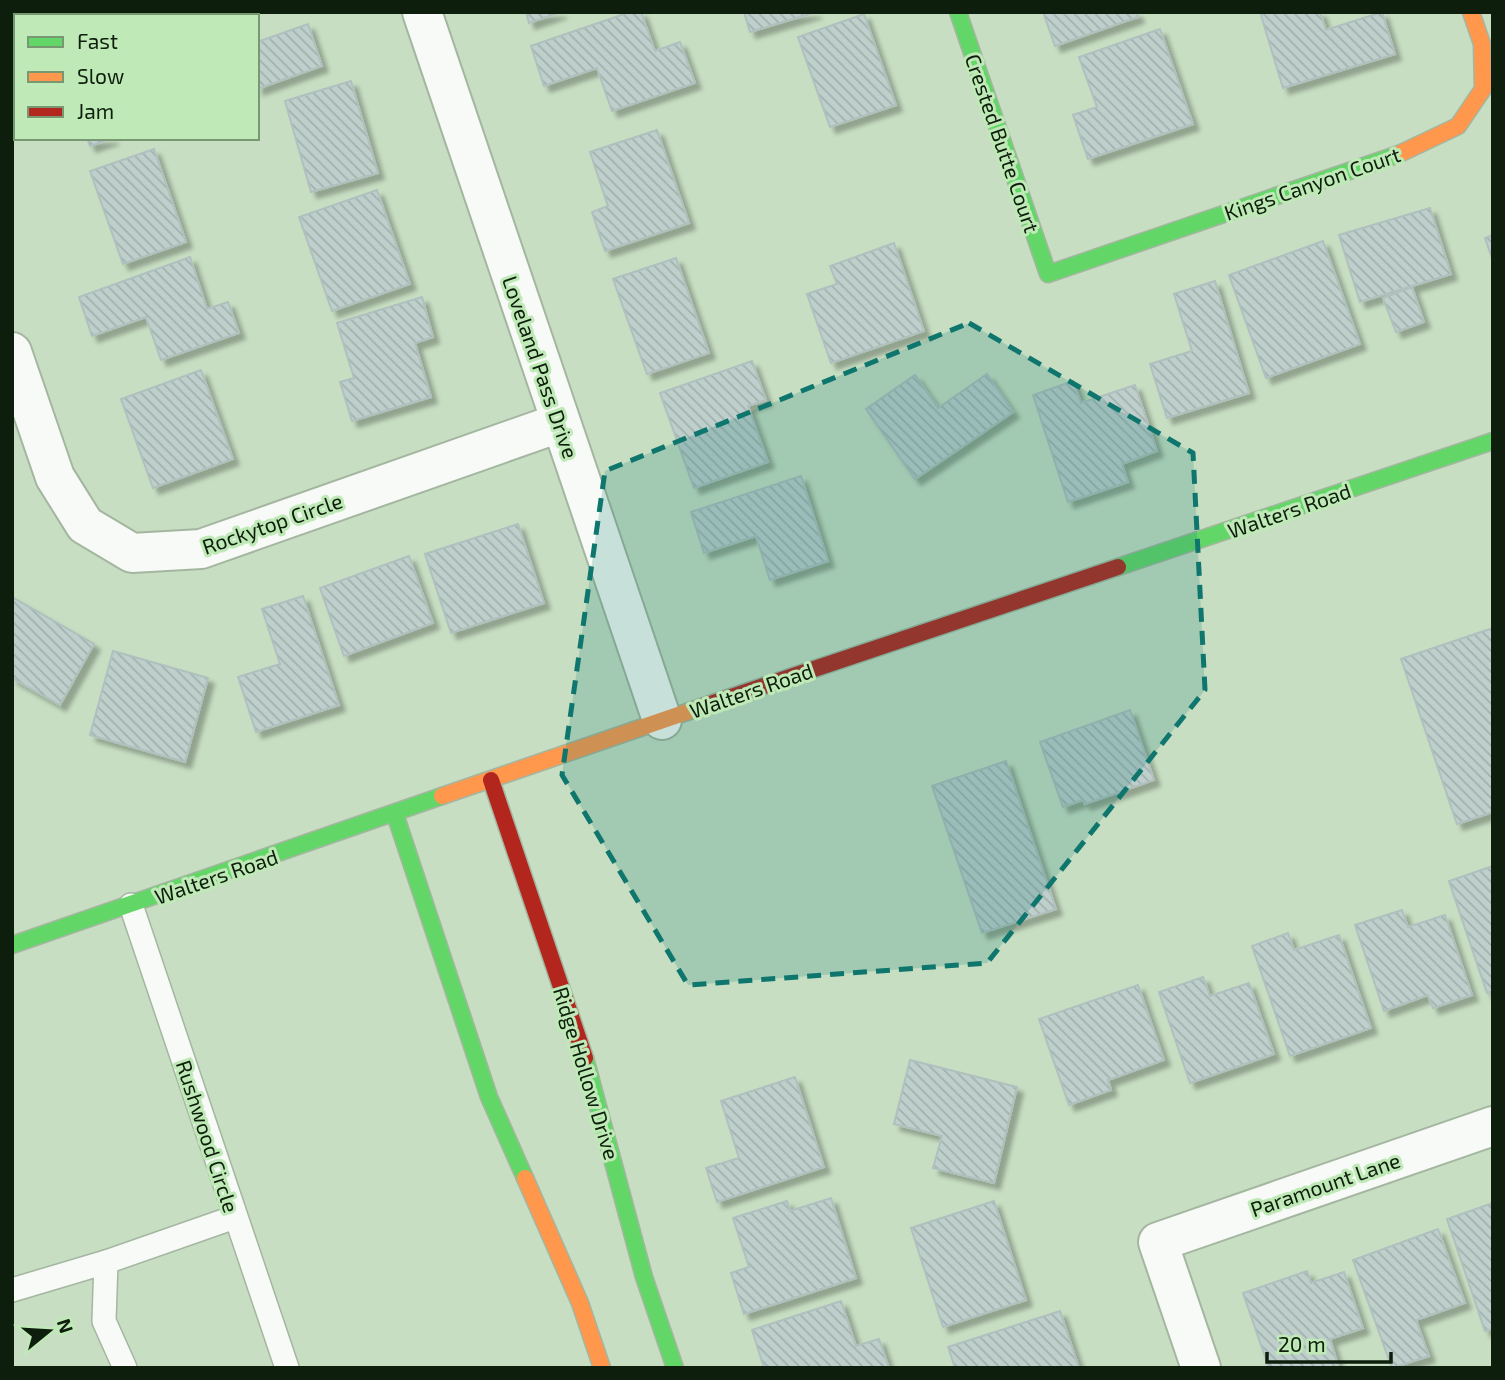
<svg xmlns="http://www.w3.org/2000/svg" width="1505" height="1380" viewBox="0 0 1505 1380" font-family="'Exo 2',sans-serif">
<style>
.building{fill:url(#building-back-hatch);stroke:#b0c0be;stroke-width:2;filter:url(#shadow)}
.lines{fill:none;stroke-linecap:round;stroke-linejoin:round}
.lane-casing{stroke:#a4b6a0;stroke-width:26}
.street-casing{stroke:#a4b6a0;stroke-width:42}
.fast-casing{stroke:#a4b6a0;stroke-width:19}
.slow-casing{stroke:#a4b6a0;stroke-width:19}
.jam-casing{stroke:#a4b6a0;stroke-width:19}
.lane{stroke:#f7faf6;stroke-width:23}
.street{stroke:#f7faf6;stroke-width:38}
.fast{stroke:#63d668;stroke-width:16}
.slow{stroke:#ff974d;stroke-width:16}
.jam{stroke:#b3261e;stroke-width:16}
.marked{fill:#0f766e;fill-opacity:0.2;stroke:#0f766e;stroke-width:5;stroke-dasharray:14 9;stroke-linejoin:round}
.labels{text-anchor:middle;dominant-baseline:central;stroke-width:6;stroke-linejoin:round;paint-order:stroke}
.street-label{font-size:21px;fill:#0e1e0c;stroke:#bfe9b7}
</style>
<defs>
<pattern id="building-back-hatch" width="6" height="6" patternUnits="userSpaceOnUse" patternTransform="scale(1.75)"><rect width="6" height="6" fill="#becfcc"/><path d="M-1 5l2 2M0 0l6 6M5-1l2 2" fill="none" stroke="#a2b1ae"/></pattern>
<filter id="shadow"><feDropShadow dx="6" dy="6" stdDeviation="2" flood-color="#0004"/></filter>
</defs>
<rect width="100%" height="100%" fill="#c7dec2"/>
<!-- building -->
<g class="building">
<path d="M206,12H244L245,16H197Z"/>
<path d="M526,12H561L529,23Z"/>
<path d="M630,12H641L655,51L680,42L695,83L612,111L597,68L544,86L531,46Z"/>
<path d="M744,12H816L750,32Z"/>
<path d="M1043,12H1136L1138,17L1055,46Z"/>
<path d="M1260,12H1320L1326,30L1382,12L1395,54L1283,88Z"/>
<path d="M864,14L896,105L830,127L798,37Z"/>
<path d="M308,24L322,66L257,89V42Z"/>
<path d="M1160,29L1193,124L1088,159L1073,115L1097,107L1079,57Z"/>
<path d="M351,81L378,173L311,192L285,101Z"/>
<path d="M657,130L689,223L605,251L592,212L608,206L590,152Z"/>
<path d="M87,138H113L90,146Z"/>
<path d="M154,149L186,242L123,264L90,171Z"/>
<path d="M377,190L410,284L332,311L299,217Z"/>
<path d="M1430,208L1451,274L1360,302L1339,235Z"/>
<path d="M1493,235V261L1485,238Z"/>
<path d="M1323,241L1360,344L1266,378L1229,275Z"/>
<path d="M894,243L924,331L831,363L807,294L837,284L830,266Z"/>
<path d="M190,257L207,309L228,302L239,333L161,360L146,317L92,336L79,297Z"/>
<path d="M676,258L709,353L647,374L613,279Z"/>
<path d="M1215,281L1249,393L1167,418L1150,364L1192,351L1174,294Z"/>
<path d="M1412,287L1424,322L1396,332L1383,298Z"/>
<path d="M422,297L433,337L415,343L431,397L352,421L340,382L354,378L337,323Z"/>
<path d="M752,361L766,400L748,406L768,462L694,488L660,393Z"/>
<path d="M201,370L233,459L153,488L121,399Z"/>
<path d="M987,374L1013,412L915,479L866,409L915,375L938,408Z"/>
<path d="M1073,381L1081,403L1135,385L1157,451L1122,464L1128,482L1068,502L1033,395Z"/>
<path d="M801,476L828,561L770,580L756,536L704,553L691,512Z"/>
<path d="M518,524L544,603L451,633L425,554Z"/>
<path d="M409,556L433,623L344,656L320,588Z"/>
<path d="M303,596L339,705L256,732L238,677L280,664L262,609Z"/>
<path d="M12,597L94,644L60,705L12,678Z"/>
<path d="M1493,628V812L1457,824L1401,659Z"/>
<path d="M113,651L208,678L185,762L90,735Z"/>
<path d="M1130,710L1154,780L1085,804L1083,800L1063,807L1040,742Z"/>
<path d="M1006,761L1056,909L982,933L932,786Z"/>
<path d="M1493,866V991L1487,993L1449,881Z"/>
<path d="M1402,910L1408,927L1445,915L1472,995L1433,1008L1428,995L1384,1011L1355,925Z"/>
<path d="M1288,933L1294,950L1339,935L1371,1028L1290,1056L1252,946Z"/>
<path d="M1203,977L1210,996L1249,983L1274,1054L1190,1083L1159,992Z"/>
<path d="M1138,985L1164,1060L1108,1080L1111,1090L1069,1105L1039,1019Z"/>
<path d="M910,1060L1017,1087L994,1183L933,1168L942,1136L894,1124Z"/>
<path d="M795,1077L824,1167L717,1202L706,1168L739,1158L721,1101Z"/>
<path d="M831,1198L856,1278L744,1314L731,1273L749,1267L733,1218L787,1201L790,1211Z"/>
<path d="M994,1201L1026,1300L943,1327L911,1228Z"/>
<path d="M1493,1203V1329L1485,1331L1447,1219Z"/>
<path d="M1438,1229L1465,1303L1416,1320L1429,1356L1392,1368L1353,1260Z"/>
<path d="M1307,1271L1311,1283L1344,1272L1363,1328L1330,1339L1339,1368H1269L1243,1293Z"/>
<path d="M841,1301L856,1346L879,1339L889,1368H764L752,1330Z"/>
<path d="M1060,1311L1079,1368H955L948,1347Z"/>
</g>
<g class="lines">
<defs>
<g id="lane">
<path d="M131,905L287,1368"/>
<path d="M106,1262L104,1321L125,1368"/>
<path d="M12,1290L106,1262L235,1217"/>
</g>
<g id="street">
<path d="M422,12L662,720"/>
<path d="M12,352L55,477L85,525L132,553L201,549L559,423"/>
<path d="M1201,1368L1158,1242L1493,1126"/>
</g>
<g id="fast">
<path d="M958,12L1048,274L1399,154"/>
<path d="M1118,567L1493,441"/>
<path d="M395,814L489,1097L525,1178"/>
<path d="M12,945L442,796"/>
<path d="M585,1058L644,1277L675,1368"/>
</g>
<g id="slow">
<path d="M1399,154L1458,126L1483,89L1482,44L1471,12"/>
<path d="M442,796L713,703"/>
<path d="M525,1178L580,1303L602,1368"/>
</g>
<g id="jam">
<path d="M713,703L1118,567"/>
<path d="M491,780L585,1058"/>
</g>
</defs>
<!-- lane casing -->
<use href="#lane" class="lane-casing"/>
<!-- street casing -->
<use href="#street" class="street-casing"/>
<!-- fast casing -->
<use href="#fast" class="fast-casing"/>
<!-- slow casing -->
<use href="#slow" class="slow-casing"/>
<!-- jam casing -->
<use href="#jam" class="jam-casing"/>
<!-- lane -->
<use href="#lane" class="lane"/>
<!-- street -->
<use href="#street" class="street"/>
<!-- fast -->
<use href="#fast" class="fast"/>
<!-- slow -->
<use href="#slow" class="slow"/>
<!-- jam -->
<use href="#jam" class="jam"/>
</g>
<!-- marked area -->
<path class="marked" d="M969,323L1193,453L1205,690L987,963L688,985L562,775L605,471Z"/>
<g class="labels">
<!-- street labels -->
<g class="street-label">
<text transform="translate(1003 143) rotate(71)">Crested Butte Court</text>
<text transform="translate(1312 183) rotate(-19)">Kings Canyon Court</text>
<text transform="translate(541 367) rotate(71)">Loveland Pass Drive</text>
<text transform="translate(1289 510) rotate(-19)">Walters Road</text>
<text transform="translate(272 523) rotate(-19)">Rockytop Circle</text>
<text transform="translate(751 690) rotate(-19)">Walters Road</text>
<text transform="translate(216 876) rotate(-19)">Walters Road</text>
<text transform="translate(587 1073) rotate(73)">Ridge Hollow Drive</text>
<text transform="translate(208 1136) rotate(72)">Rushwood Circle</text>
<text transform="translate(1325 1184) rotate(-19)">Paramount Lane</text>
</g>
</g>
<!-- border -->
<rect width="1505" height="1380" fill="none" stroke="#0e1e0c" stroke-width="28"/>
<!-- legend -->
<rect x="14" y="14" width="245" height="126" fill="#bfe9b7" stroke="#789873" stroke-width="2"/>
<rect x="28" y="37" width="35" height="10" fill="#63d668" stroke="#789873" stroke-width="2"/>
<text x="77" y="49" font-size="21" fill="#0e1e0c">Fast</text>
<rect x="28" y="72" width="35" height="10" fill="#ff974d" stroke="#789873" stroke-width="2"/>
<text x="77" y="84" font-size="21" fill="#0e1e0c">Slow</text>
<rect x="28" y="107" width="35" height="10" fill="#b3261e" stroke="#789873" stroke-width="2"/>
<text x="77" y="119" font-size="21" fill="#0e1e0c">Jam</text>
<!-- north arrow -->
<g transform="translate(49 1331) rotate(72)" stroke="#bfe9b7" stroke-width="5" paint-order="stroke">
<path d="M0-5L12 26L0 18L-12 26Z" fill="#0e1e0c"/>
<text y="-10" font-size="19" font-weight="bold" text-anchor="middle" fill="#0e1e0c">N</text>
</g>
<!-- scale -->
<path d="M1267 1352v10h124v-10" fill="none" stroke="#0e1e0c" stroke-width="3.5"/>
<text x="1278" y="1352" font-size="21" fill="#0e1e0c" stroke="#bfe9b7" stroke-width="5" paint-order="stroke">20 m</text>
</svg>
